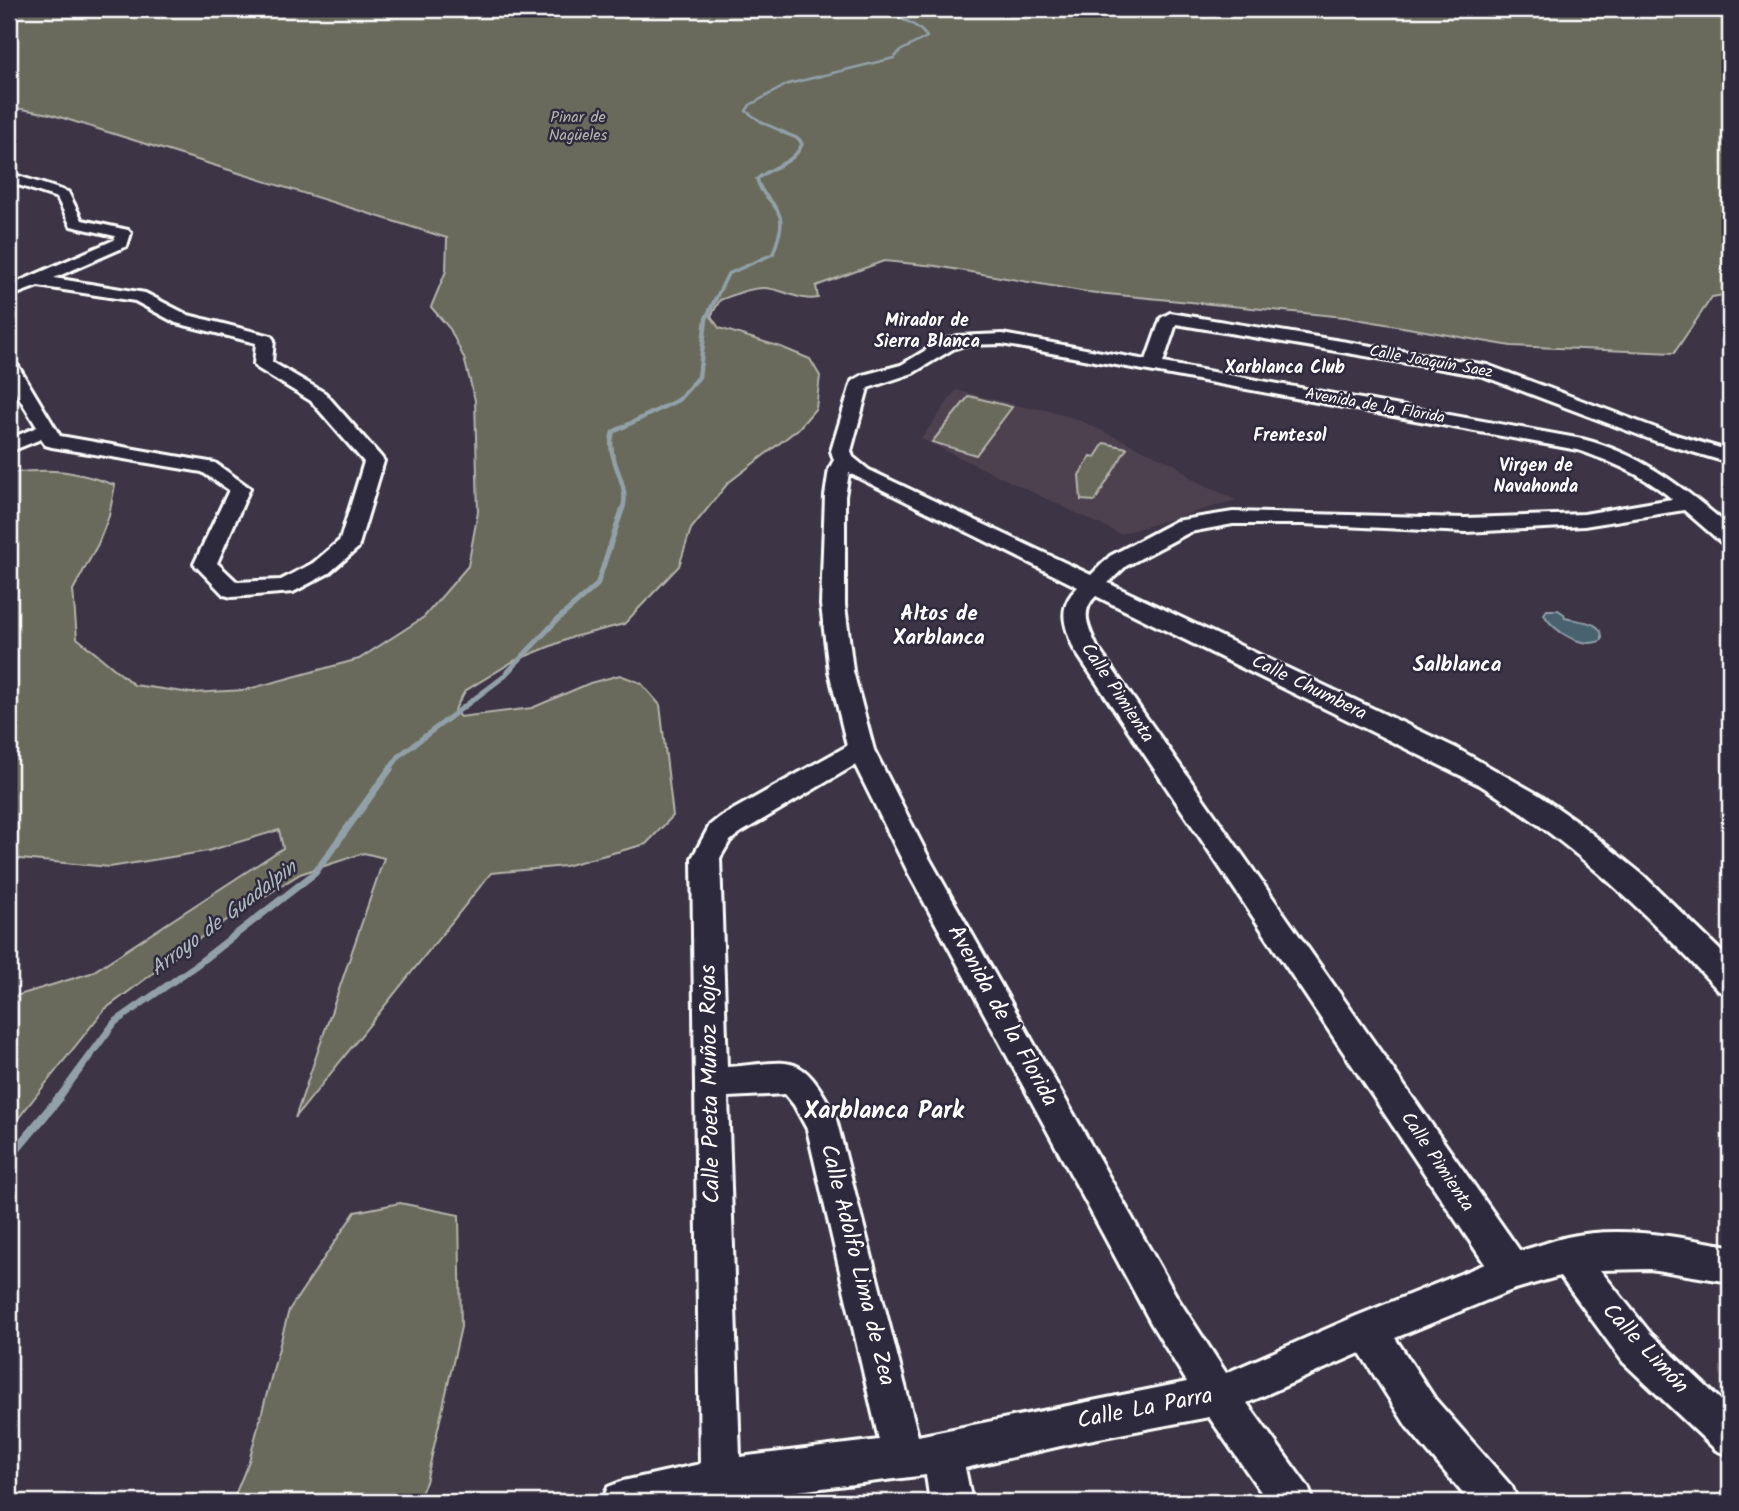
<svg xmlns="http://www.w3.org/2000/svg" width="1739" height="1511" viewBox="0 0 1739 1511" font-family="Kalam,sans-serif">
<style>
.built{fill:#4e404f}
.green{fill:#696a5b;stroke:#b4b4ad;stroke-width:2}
.water{fill:#496270;stroke:#92a1a9;stroke-width:2}
.lines{fill:none;stroke-linecap:round;stroke-linejoin:round}
.stream-far5{stroke:#92a1a9;stroke-width:2.5}
.stream-far4{stroke:#92a1a9;stroke-width:3.5}
.stream-far3{stroke:#92a1a9;stroke-width:4.5}
.stream-far2{stroke:#92a1a9;stroke-width:5}
.stream-far1{stroke:#92a1a9;stroke-width:7}
.stream{stroke:#92a1a9;stroke-width:9}
.minor-casing{stroke:#fff;stroke-width:6}
.minor{fill:#2f2a3d;fill-rule:evenodd}
.labels{text-anchor:middle;dominant-baseline:central;stroke-width:5;stroke-linejoin:round;paint-order:stroke}
.far-park-label{font-size:16px;fill:#b4b4ad;stroke:#2f2a3d}
.far-street-label{font-size:16px;fill:#fff;stroke:#2f2a3d}
.far-neighbourhood-label{font-size:18px;font-weight:bold;fill:#fff;stroke:#2f2a3d}
.street-label{font-size:19px;fill:#fff;stroke:#2f2a3d}
.neighbourhood-label{font-size:21px;font-weight:bold;fill:#fff;stroke:#2f2a3d}
.water-label{font-size:21px;font-style:italic;fill:#adb8bf;stroke:#2f2a3d}
.near-street-label{font-size:23px;fill:#fff;stroke:#2f2a3d}
.near-neighbourhood-label{font-size:24px;font-weight:bold;fill:#fff;stroke:#2f2a3d}
</style>
<rect width="100%" height="100%" fill="#3d3445"/>
<filter id="ink" filterUnits="userSpaceOnUse"><feTurbulence type="fractalNoise" baseFrequency=".0143" numOctaves="2"/><feDisplacementMap in="SourceGraphic" scale="14" xChannelSelector="R" yChannelSelector="G"/><feConvolveMatrix kernelMatrix="1 2 1 2 8 2 1 2 1" color-interpolation-filters="sRGB"/></filter>
<g filter="url(#ink)">
<!-- built -->
<path class="built" d="M956,390L1028,408L1050,410L1083,422L1176,465L1192,479L1236,500L1120,534L921,439Z"/>
<!-- green -->
<g class="green">
<path d="M9,9H1730V294L1712,297L1674,353L1511,346L1345,317L1087,292L936,266L884,261L816,286L818,298C798,302 783,288 763,288C748,288 734,295 720,300L711,316L719,328L781,347L810,359L820,376L816,408L798,429L728,483L691,529L679,566L624,624L573,637L514,661L465,691L454,711L460,717L532,708L590,683L620,675L641,683L660,705L673,816L646,844L565,866L491,873L295,1118L384,858L364,853L300,874L211,930L104,1010L9,1130V998L91,973L283,848L279,830L208,851L110,867L9,858V473C54,468 71,470 115,485L109,516L98,544L73,590L77,638L134,685L191,693L245,690L359,659L424,617L468,566L478,512L475,400L464,358L450,329L431,307L446,271L447,238L50,114L9,107Z"/>
<path d="M969,396L1012,407L976,455L932,442Z"/>
<path d="M1104,443L1127,448L1095,501L1081,500L1079,475L1091,456L1095,457Z"/>
<path d="M400,1203L459,1215L461,1327L426,1482L417,1502H232L249,1461L289,1310L355,1212Z"/>
</g>
<!-- water -->
<path class="water" d="M1547,610H1558L1564,614L1565,618C1579,622 1604,620 1602,640C1584,650 1552,631 1544,614Z"/>
<g class="lines">
<!-- stream-far5 -->
<path class="stream-far5" d="M786,133L763,123L746,111L750,105L788,84L894,58L900,51L927,37C912,16 881,14 857,9"/>
<!-- stream-far4 -->
<path class="stream-far4" d="M715,300L728,274L773,254C781,229 788,219 768,198C762,192 759,187 757,179C772,166 794,164 802,144L799,139L782,132"/>
<!-- stream-far3 -->
<path class="stream-far3" d="M623,508C631,483 604,458 613,432L678,400L699,377L706,319L716,298"/>
<!-- stream-far2 -->
<path class="stream-far2" d="M389,770L400,755L502,678L557,620L597,585L623,507"/>
<!-- stream-far1 -->
<path class="stream-far1" d="M58,1099L115,1022L195,966L315,873L390,769"/>
<!-- stream -->
<path class="stream" d="M9,1158L59,1098"/>
<defs>
<g id="minor">
<path d="M9,173L68,192L82,220L128,230L131,233L127,246L54,278L145,293L188,315L271,336L274,340L272,362L325,393L381,457L384,461L358,548L329,573L293,592L232,597L224,595L194,564L229,490L202,472L52,447L45,445L41,439L9,452V439L37,427L9,381V361L18,366L60,436L215,463L250,488L217,563L237,582L281,580L313,563L340,540L364,462L311,401L257,368L254,364L256,343L176,323L135,301L38,286L9,297V286L114,240L115,236L71,226L57,198L9,182Z"/>
<path d="M1170,313L1487,365L1669,433L1730,451V463L1655,441L1483,376L1176,324L1163,363L1582,439C1642,454 1684,488 1730,527V545L1722,543L1684,510L1584,526L1465,532L1303,524H1233L1190,532L1126,566L1108,583L1456,748L1539,795L1575,820L1643,875L1730,960V995L1719,991C1645,911 1573,843 1480,785L1096,596C1079,612 1089,628 1097,647L1520,1251C1535,1247 1551,1241 1567,1237C1621,1225 1677,1237 1730,1246V1282L1650,1269L1600,1270L1651,1334L1730,1409V1456L1716,1450L1623,1362L1560,1276L1512,1290L1395,1338L1435,1399L1512,1487L1518,1502H1470L1407,1427L1360,1353L1247,1403L1308,1487L1314,1502H1268L1209,1417L1078,1442L965,1468L972,1502H930L926,1475L742,1498V1502H602L608,1487L623,1481L700,1464L692,858L710,825L720,817L847,746L829,671L821,605L825,496L829,469L834,460L831,451L852,381L863,375L901,365L941,341L957,336L1002,334L1146,360L1161,318ZM1002,344L1578,450C1610,461 1646,476 1672,499L1584,514L1465,518L1233,512L1176,521L1110,556L1091,575L869,470L853,457L851,451L868,388L913,373L953,349L964,345ZM849,473L1078,587C1057,607 1064,625 1074,649L1485,1264L1354,1317L1226,1373L1178,1299L928,856L874,750L853,671L845,605V496ZM855,765L908,872L1152,1325L1187,1382L918,1436L835,1115C800,1050 795,1062 727,1067L720,858L730,841L740,833ZM785,1094L794,1105L807,1129L879,1440L740,1457L728,1097Z"/>
</g>
</defs>
<!-- minor casing -->
<use href="#minor" class="minor-casing"/>
<!-- minor -->
<use href="#minor" class="minor"/>
</g>
</g>
<g class="labels">
<!-- far-park labels -->
<g class="far-park-label">
<text x="578" y="117">Pinar de<tspan x="578" dy="18">Nagüeles</tspan></text>
</g>
<!-- far-street labels -->
<g class="far-street-label">
<text transform="translate(1431 362) rotate(10)">Calle Joaquín Saez</text>
<text transform="translate(1375 406) rotate(10)">Avenida de la Florida</text>
</g>
<!-- far-neighbourhood labels -->
<g class="far-neighbourhood-label">
<text x="927" y="321">Mirador de<tspan x="927" dy="21">Sierra Blanca</tspan></text>
<text x="1285" y="368">Xarblanca Club</text>
<text x="1290" y="436">Frentesol</text>
<text x="1536" y="466">Virgen de<tspan x="1536" dy="21">Navahonda</tspan></text>
</g>
<!-- street labels -->
<g class="street-label">
<text transform="translate(1309 688) rotate(26)">Calle Chumbera</text>
<text transform="translate(1117 693) rotate(56)">Calle Pimienta</text>
<text transform="translate(1437 1162) rotate(56)">Calle Pimienta</text>
</g>
<!-- neighbourhood labels -->
<g class="neighbourhood-label">
<text x="939" y="614">Altos de<tspan x="939" dy="24">Xarblanca</tspan></text>
<text x="1457" y="665">Salblanca</text>
</g>
<!-- water labels -->
<g class="water-label">
<text transform="translate(224 919) rotate(-37)">Arroyo de Guadalpin</text>
</g>
<!-- near-street labels -->
<g class="near-street-label">
<text transform="translate(1002 1016) rotate(61)">Avenida de la Florida</text>
<text transform="translate(711 1084) rotate(-91)">Calle Poeta Muñoz Rojas</text>
<text transform="translate(857 1265) rotate(76)">Calle Adolfo Lima de Zea</text>
<text transform="translate(1645 1349) rotate(47)">Calle Limón</text>
<text transform="translate(1145 1409) rotate(-11)">Calle La Parra</text>
</g>
<!-- near-neighbourhood labels -->
<g class="near-neighbourhood-label">
<text x="884" y="1111">Xarblanca Park</text>
</g>
</g>
<!-- margin -->
<rect width="1739" height="1511" fill="none" stroke="#2f2a3d" stroke-width="35"/>
<rect x="18" y="18" width="1704" height="1476" fill="none" stroke="#fff" stroke-width="2.5" filter="url(#ink)"/>
</svg>
